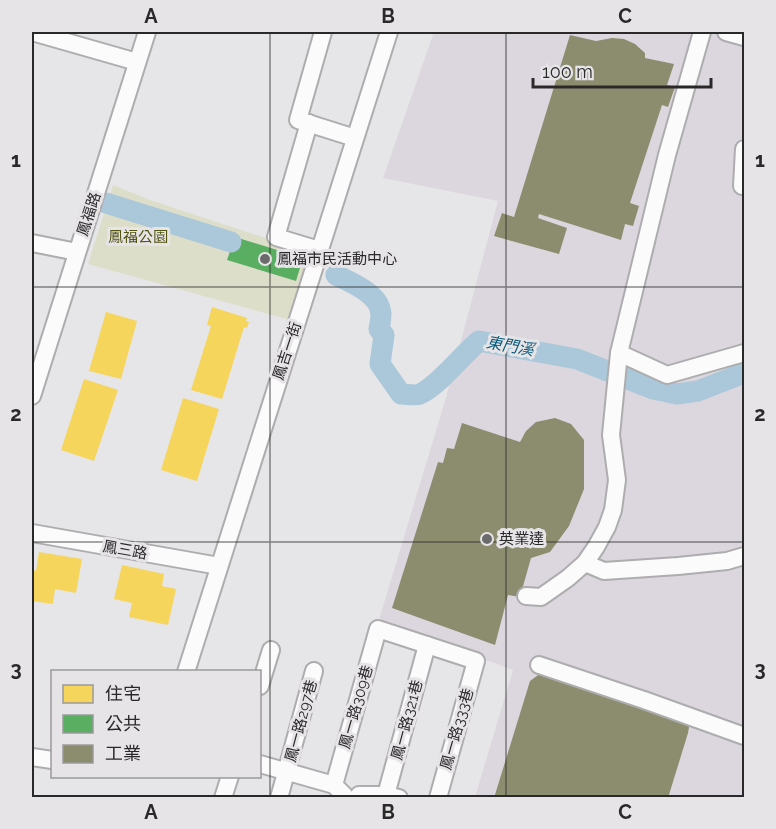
<svg xmlns="http://www.w3.org/2000/svg" width="776" height="829" viewBox="0 0 776 829" font-family="Raleway,'Noto Sans TC',sans-serif">
<style>
.built{fill:#dcd7de}
.green{fill:#dddeca}
.homes{fill:#f6d55c}
.public{fill:#5aae61}
.industry{fill:#8c8c6e}
.lines{fill:none;stroke-linecap:round;stroke-linejoin:round}
.river{stroke:#aac8da;stroke-width:21}
.minor-casing{stroke:#adacae;stroke-width:20}
.minor{stroke:#fbfbfb;stroke-width:16}
.grid{fill:none;stroke:#2a292a;stroke-width:1.5;stroke-opacity:0.55}
.poi-dot{fill:#6c6b6c;stroke:#e7e4e8;stroke-width:2}
.labels{text-anchor:middle;dominant-baseline:central;stroke-width:6;stroke-linejoin:round;paint-order:stroke}
.street-label{font-size:15px;fill:#2a292a;stroke:#e7e4e8}
.park-label{font-size:15px;fill:#535510;stroke:#e7e4e8}
.poi-label{font-size:15px;fill:#2a292a;stroke:#e7e4e8;text-anchor:start}
.water-label{font-size:16px;font-style:italic;fill:#09597a;stroke:#e7e4e8}
.neatline{fill:none;stroke:#2a292a;stroke-width:2}
.grid-label{font-size:20px;text-anchor:middle;font-weight:bold;fill:#2a292a}
</style>
<rect width="100%" height="100%" fill="#e6e5e7"/>
<!-- built -->
<path class="built" d="M434,32H744V797H475L513,670L379,620L445,401L498,201L383,178Z"/>
<!-- green -->
<path class="green" d="M113,185L150,200L311,253L290,320L88,264Z"/>
<!-- homes -->
<g class="homes">
<path d="M212,307L247,318L246,321L249,322L247,328L244,327L222,399L191,390L211,326L207,325Z"/>
<path d="M106,312L137,321L121,379L89,371Z"/>
<path d="M84,379L118,390L94,461L61,450Z"/>
<path d="M183,398L219,409L197,481L161,470Z"/>
<path d="M39,552L82,559L76,593L55,589L53,604L32,601V570L36,571Z"/>
<path d="M122,565L164,574L162,586L176,589L168,625L129,617L132,603L114,599Z"/>
</g>
<!-- public -->
<path class="public" d="M235,237L303,258L296,281L227,260Z"/>
<!-- industry -->
<g class="industry">
<path d="M570,35L596,41L612,38L624,39L635,44L645,53V58L674,64L667,85L675,87L668,107L662,105L630,203L639,206L633,226L625,224L621,240L539,214L538,218L567,228L559,254L494,236L502,213L514,217Z"/>
<path d="M555,418L571,424L584,440V489L569,526L550,552L531,558L520,597L508,595L495,645L392,608L438,462L443,463L447,448L454,449L462,423L520,442L526,431L536,422Z"/>
<path d="M541,673L687,722L689,727L688,733L668,798H494L530,681Z"/>
</g>
<g class="lines">
<!-- river -->
<g class="river">
<path d="M106,203L231,242"/>
<path d="M336,275C352,283 380,294 381,314C381,319 380,324 379,329L384,335L380,364L401,394C407,394 415,396 420,394C437,387 463,354 479,341L577,359L653,389L677,394L698,391L744,373"/>
</g>
<defs>
<g id="minor">
<path d="M32,32L137,62"/>
<path d="M323,32L298,120L355,138"/>
<path d="M726,32L744,37"/>
<path d="M309,123L276,237L319,250"/>
<path d="M742,186L744,149"/>
<path d="M32,243L77,252"/>
<path d="M619,353L667,375L744,353"/>
<path d="M32,396L147,32"/>
<path d="M32,533L219,566"/>
<path d="M585,563L604,571L678,566L727,561L744,556"/>
<path d="M526,596L541,597L568,578L585,563L596,547L607,527L613,510L617,480L611,435L619,353L667,155L702,32"/>
<path d="M539,665L644,700L744,736"/>
<path d="M186,672L389,32"/>
<path d="M260,686L271,650"/>
<path d="M32,757L52,760"/>
<path d="M260,764L334,785L345,796"/>
<path d="M334,785L378,629L476,661L438,798"/>
<path d="M359,795H386L399,798"/>
<path d="M386,795L427,645"/>
<path d="M223,798L230,776"/>
<path d="M279,798L314,671"/>
</g>
</defs>
<!-- minor casing -->
<use href="#minor" class="minor-casing"/>
<!-- minor -->
<use href="#minor" class="minor"/>
</g>
<!-- grid -->
<path class="grid" d="M270,32V798M506,32V798M32,287H744M32,542H744"/>
<!-- markers -->
<g class="poi-dot">
<circle cx="265" cy="259" r="6"/>
<circle cx="487" cy="539" r="6"/>
</g>
<g class="labels">
<!-- street labels -->
<g class="street-label">
<text transform="translate(89 214) rotate(-72)">鳳福路</text>
<text transform="translate(287 351) rotate(-72)">鳳吉一街</text>
<text transform="translate(125 550) rotate(10)">鳳三路</text>
<text transform="translate(356 707) rotate(-74)">鳳一路309巷</text>
<text transform="translate(407 720) rotate(-75)">鳳一路321巷</text>
<text transform="translate(301 721) rotate(-75)">鳳一路297巷</text>
<text transform="translate(457 729) rotate(-74)">鳳一路333巷</text>
</g>
<!-- park labels -->
<g class="park-label">
<text x="138" y="237">鳳福公園</text>
</g>
<!-- poi labels -->
<g class="poi-label">
<text x="277" y="259">鳳福市民活動中心</text>
<text x="499" y="539">英業達</text>
</g>
<!-- water labels -->
<g class="water-label">
<text transform="translate(510 346) rotate(10)">東門溪</text>
</g>
</g>
<!-- border -->
<rect width="776" height="829" fill="none" stroke="#e7e4e8" stroke-width="66"/>
<!-- legend -->
<rect x="51" y="670" width="210" height="108" fill="#e7e4e8" stroke="#9b999c" stroke-width="1.5"/>
<rect x="63" y="685" width="30" height="18" fill="#f6d55c" stroke="#9b999c" stroke-width="1.5"/>
<text x="105" y="700" font-size="18" fill="#2a292a">住宅</text>
<rect x="63" y="715" width="30" height="18" fill="#5aae61" stroke="#9b999c" stroke-width="1.5"/>
<text x="105" y="730" font-size="18" fill="#2a292a">公共</text>
<rect x="63" y="745" width="30" height="18" fill="#8c8c6e" stroke="#9b999c" stroke-width="1.5"/>
<text x="105" y="760" font-size="18" fill="#2a292a">工業</text>
<!-- scale -->
<path d="M533 78v9h178v-9" fill="none" stroke="#2a292a" stroke-width="3"/>
<text x="542" y="78" font-size="18" fill="#2a292a" stroke="#e7e4e8" stroke-width="4.5" paint-order="stroke">100 m</text>
<rect x="33" y="33" width="710" height="763" class="neatline"/>
<g class="grid-label">
<text x="151" y="23">A</text>
<text x="388" y="23">B</text>
<text x="625" y="23">C</text>
<text x="16" y="167">1</text>
<text x="760" y="167">1</text>
<text x="16" y="421">2</text>
<text x="760" y="421">2</text>
<text x="16" y="676">3</text>
<text x="760" y="676">3</text>
<text x="151" y="819">A</text>
<text x="388" y="819">B</text>
<text x="625" y="819">C</text>
</g>
</svg>
